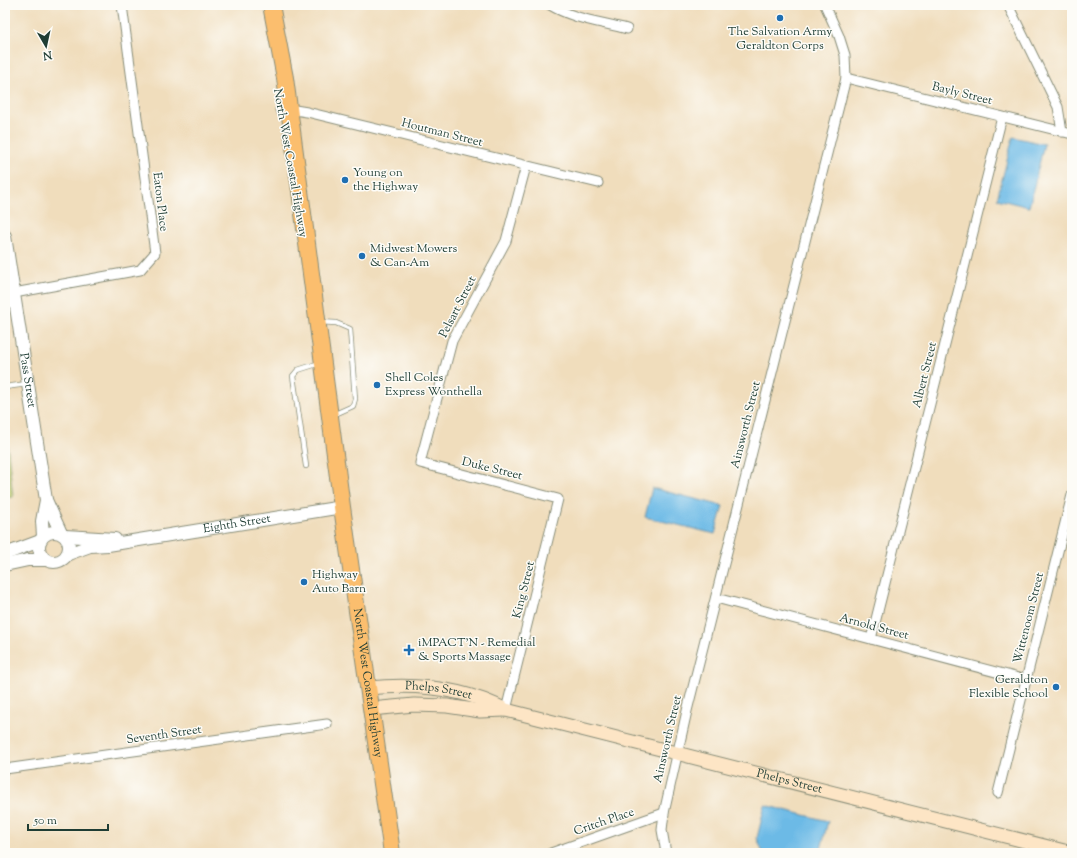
<svg xmlns="http://www.w3.org/2000/svg" width="1077" height="858" viewBox="0 0 1077 858" font-family="'Sorts Mill Goudy',serif">
<style>
.green{fill:#b9c76a;stroke:#6c824f}
.water{fill:#6cbae6;stroke:#467c8d}
.lines{fill:none;stroke-linecap:round;stroke-linejoin:round}
.service-casing{stroke:#888d78;stroke-width:6}
.minor-casing{stroke:#888d78;stroke-width:11}
.tertiary-casing{stroke:#888d78;stroke-width:14}
.secondary-casing{stroke:#888d78;stroke-width:15}
.trunk-casing{stroke:#888d78;stroke-width:18}
.service{stroke:#fff;stroke-width:4.5}
.minor{stroke:#fff;stroke-width:9}
.tertiary{stroke:#fff;stroke-width:12}
.secondary{stroke:#fde5c5;stroke-width:13}
.trunk{stroke:#fbbe6e;stroke-width:16}
.poi-dot{fill:#1f6fb2;stroke:#fdfcf7;stroke-width:1.5}
.labels{text-anchor:middle;dominant-baseline:central;stroke-width:3;stroke-linejoin:round;paint-order:stroke}
.poi-label{font-size:12px;fill:#1f3d34;stroke:#fdfcf7;text-anchor:start}
.street-label{font-size:12px;fill:#1f3d34;stroke:#fdfcf7}
</style>
<rect width="100%" height="100%" fill="#fdfcf7"/>
<filter id="ink" filterUnits="userSpaceOnUse"><feTurbulence type="fractalNoise" baseFrequency=".025" numOctaves="2"/><feDisplacementMap in="SourceGraphic" scale="8" xChannelSelector="R" yChannelSelector="G"/><feConvolveMatrix kernelMatrix="1 2 1 2 8 2 1 2 1" color-interpolation-filters="sRGB"/></filter>
<filter id="wash" filterUnits="userSpaceOnUse"><feTurbulence type="fractalNoise" baseFrequency=".012" numOctaves="4" result="noise"/><feDisplacementMap in="SourceGraphic" scale="16" xChannelSelector="R" yChannelSelector="G"/><feGaussianBlur stdDeviation="0.9" result="paint"/><feColorMatrix in="noise" values="0 0 0 0 0 0 0 0 0 0 0 0 0 0 0 0 0 1.4 0 .05"/><feComposite in="paint" operator="in"/></filter>
<g filter="url(#wash)">
<rect width="100%" height="100%" fill="#f0ddbc"/>
<!-- green -->
<path class="green" d="M5,424L13,497L5,498Z"/>
<!-- water -->
<g class="water">
<path d="M1013,137L1044,144L1029,207L997,199Z"/>
<path d="M652,488L723,506L715,534L645,517Z"/>
<path d="M765,805L828,821L820,853H763L757,838Z"/>
</g>
</g>
<g filter="url(#ink)">
<g class="lines">
<defs>
<g id="service">
<path d="M319,322L336,323L350,329L355,399L353,406L333,415"/>
<path d="M5,387L27,384"/>
<path d="M306,466L293,376L298,370L320,363"/>
</g>
<g id="minor">
<path d="M550,5C573,19 601,22 627,29"/>
<path d="M1008,5L1058,107L1062,132"/>
<path d="M846,78L1072,134"/>
<path d="M280,110L289,109L307,112L598,183"/>
<path d="M14,293L140,270L155,253L122,5"/>
<path d="M716,598L1026,680"/>
<path d="M871,639L1002,117"/>
<path d="M506,710L558,499L420,463L452,341L506,241L526,166"/>
<path d="M5,769L327,724"/>
<path d="M998,793L1072,495"/>
<path d="M551,853L664,813"/>
<path d="M666,853L662,830L664,813L687,711L846,78L845,55L839,36L825,5"/>
</g>
<g id="tertiary">
<path id="s1" d="M5,236L46,500L61,533"/>
<circle cx="54" cy="547" r="15"/>
<path d="M43,536L42,521L46,500"/>
<path d="M65,536L115,539"/>
<path d="M5,554L40,541"/>
<path id="s2" d="M68,554L90,546L108,545L342,507"/>
<path d="M5,565L28,560H45"/>
</g>
<g id="secondary">
<path id="s3" d="M368,688C415,683 464,688 506,710L1072,853"/>
<path d="M371,709L414,705L447,706L480,711L505,710"/>
</g>
<g id="trunk">
<path id="s4" d="M271,5L285,78L342,507L392,853"/>
</g>
</defs>
<!-- service casing -->
<use href="#service" class="service-casing"/>
<!-- minor casing -->
<use href="#minor" class="minor-casing"/>
<!-- tertiary casing -->
<use href="#tertiary" class="tertiary-casing"/>
<!-- secondary casing -->
<use href="#secondary" class="secondary-casing"/>
<!-- trunk casing -->
<use href="#trunk" class="trunk-casing"/>
<!-- service -->
<use href="#service" class="service"/>
<!-- minor -->
<use href="#minor" class="minor"/>
<!-- tertiary -->
<use href="#tertiary" class="tertiary"/>
<!-- secondary -->
<use href="#secondary" class="secondary"/>
<!-- trunk -->
<use href="#trunk" class="trunk"/>
</g>
</g>
<!-- markers -->
<g class="poi-dot">
<circle cx="780" cy="18" r="4"/>
<circle cx="345" cy="180" r="4"/>
<circle cx="362" cy="256" r="4"/>
<circle cx="377" cy="385" r="4"/>
<circle cx="304" cy="582" r="4"/>
<path d="M407 644h4v4h4v4h-4v4h-4v-4h-4v-4h4z"/>
<circle cx="1056" cy="687" r="4"/>
</g>
<g class="labels">
<!-- poi labels -->
<g class="poi-label">
<text x="780" y="32" text-anchor="middle">The Salvation Army<tspan x="780" dy="14">Geraldton Corps</tspan></text>
<text x="353" y="173">Young on<tspan x="353" dy="14">the Highway</tspan></text>
<text x="370" y="249">Midwest Mowers<tspan x="370" dy="14">&amp; Can-Am</tspan></text>
<text x="385" y="378">Shell Coles<tspan x="385" dy="14">Express Wonthella</tspan></text>
<text x="312" y="575">Highway<tspan x="312" dy="14">Auto Barn</tspan></text>
<text x="418" y="643">iMPACT'N - Remedial<tspan x="418" dy="14">&amp; Sports Massage</tspan></text>
<text x="1048" y="680" text-anchor="end">Geraldton<tspan x="1048" dy="14">Flexible School</tspan></text>
</g>
<!-- street labels -->
<g class="street-label">
<text transform="translate(962 94) rotate(14)">Bayly Street</text>
<text transform="translate(442 133) rotate(14)">Houtman Street</text>
<text transform="translate(290 163) rotate(80)">North West Coastal Highway</text>
<text transform="translate(160 202) rotate(83)">Eaton Place</text>
<text transform="translate(458 307) rotate(-63)">Pelsart Street</text>
<text transform="translate(925 375) rotate(-76)">Albert Street</text>
<text stroke="none"><textPath href="#s1" startOffset="146">Pass Street</textPath></text>
<text transform="translate(746 425) rotate(-76)">Ainsworth Street</text>
<text transform="translate(492 469) rotate(14)">Duke Street</text>
<text stroke="none"><textPath href="#s2" startOffset="172">Eighth Street</textPath></text>
<text transform="translate(524 590) rotate(-76)">King Street</text>
<text transform="translate(1029 618) rotate(-76)">Wittenoom Street</text>
<text transform="translate(874 627) rotate(15)">Arnold Street</text>
<text stroke="none"><textPath href="#s4" startOffset="685">North West Coastal Highway</textPath></text>
<text stroke="none"><textPath href="#s3" startOffset="71">Phelps Street</textPath></text>
<text transform="translate(164 735) rotate(-8)">Seventh Street</text>
<text transform="translate(668 739) rotate(-77)">Ainsworth Street</text>
<text stroke="none"><textPath href="#s3" startOffset="434">Phelps Street</textPath></text>
<text transform="translate(604 822) rotate(-19)">Critch Place</text>
</g>
</g>
<!-- margin -->
<rect width="1077" height="858" fill="none" stroke="#fdfcf7" stroke-width="20"/>
<!-- north arrow -->
<g transform="translate(46 46) rotate(171)" stroke="#fdfcf7" stroke-width="3" paint-order="stroke">
<path d="M0-3L7 15L0 10L-7 15Z" fill="#1f3d34"/>
<text y="-6" font-size="11" font-weight="bold" text-anchor="middle" fill="#1f3d34">N</text>
</g>
<!-- scale -->
<path d="M28 824v6h80v-6" fill="none" stroke="#1f3d34" stroke-width="2"/>
<text x="34" y="824" font-size="12" fill="#1f3d34" stroke="#fdfcf7" stroke-width="3" paint-order="stroke">50 m</text>
</svg>
